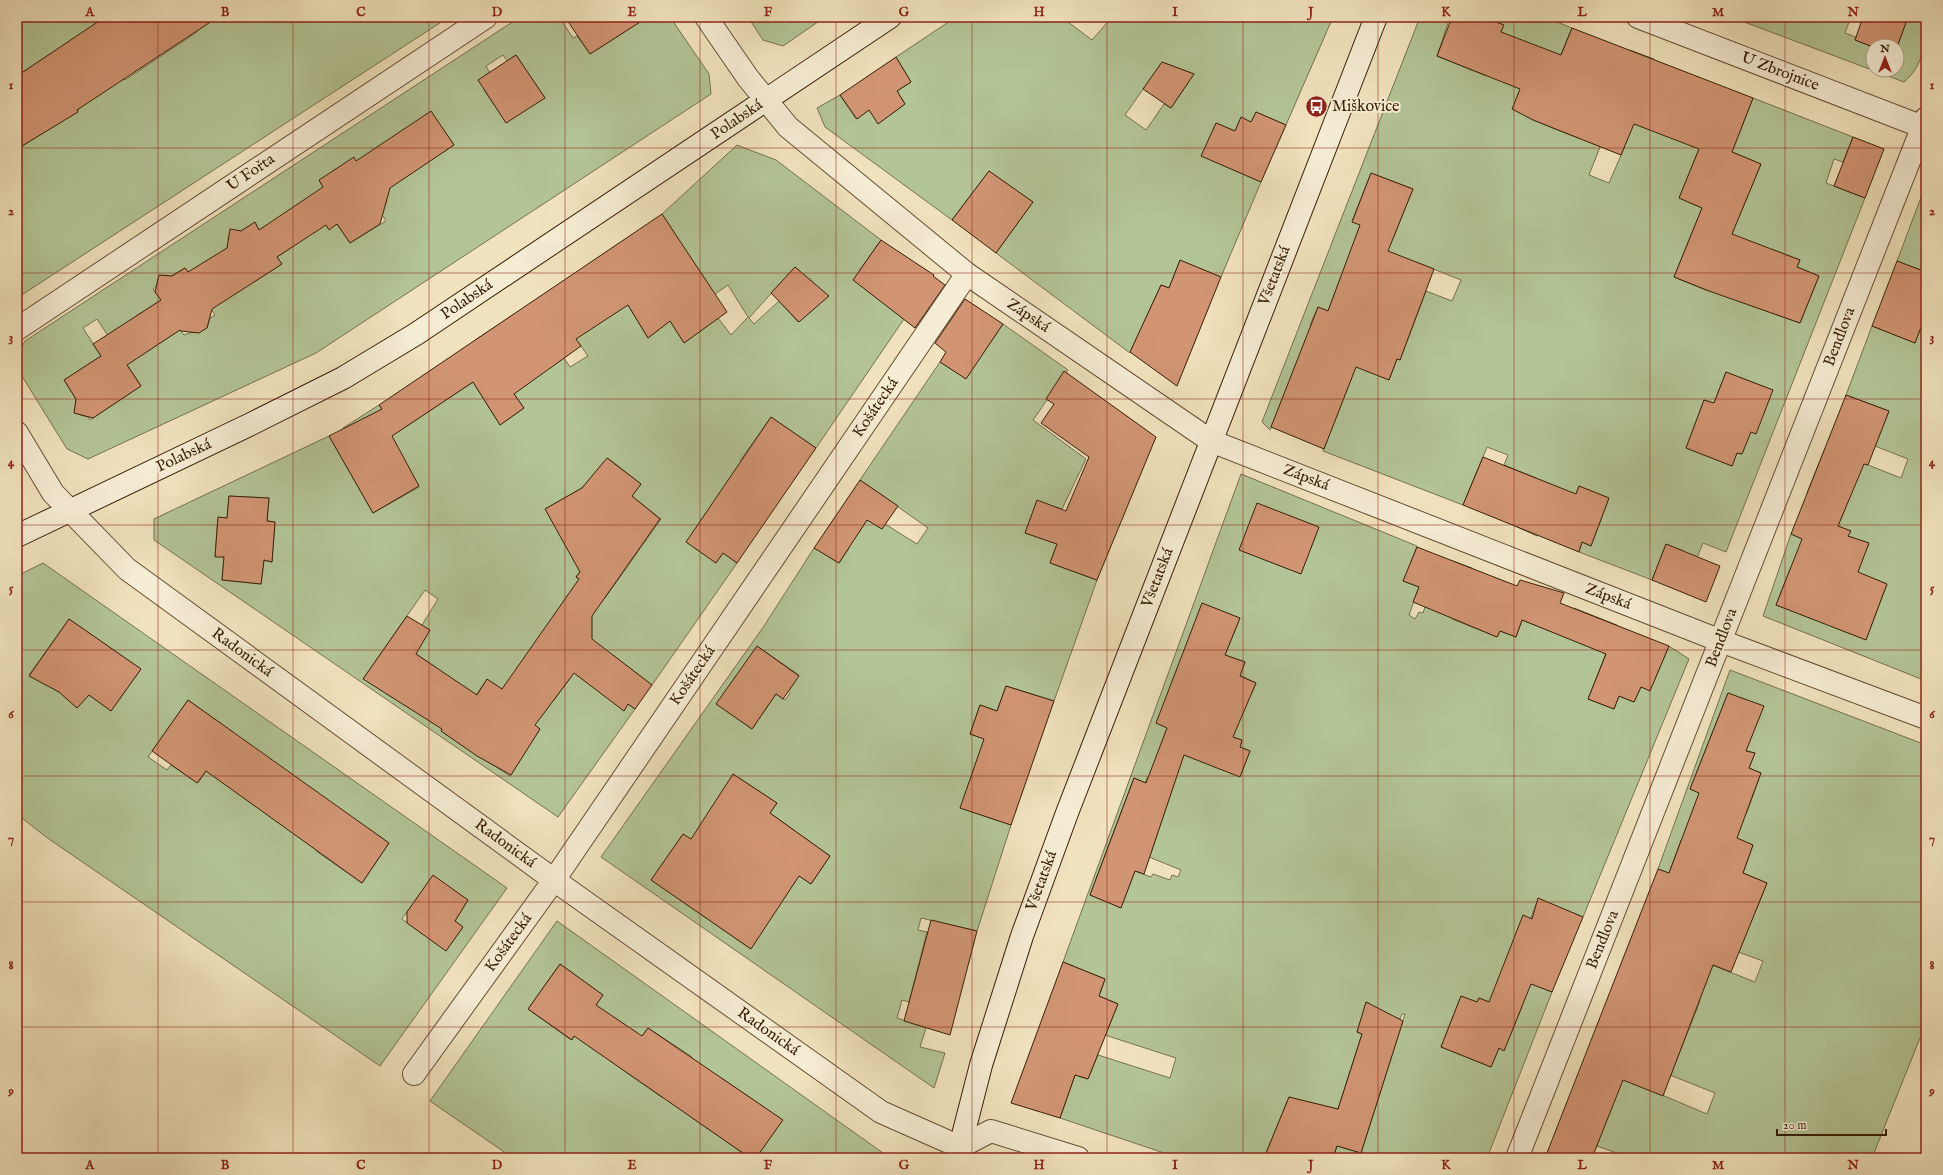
<svg xmlns="http://www.w3.org/2000/svg" width="1943" height="1175" viewBox="0 0 1943 1175" font-family="'IM FELL English',serif">
<style>
.green{fill:#b3c496;stroke:#75714e;fill-rule:evenodd}
.building{fill:#d19573;stroke:#371e06}
.lines{fill:none;stroke-linecap:round;stroke-linejoin:round}
.street-casing{stroke:#654f34;stroke-width:24}
.secondary-casing{stroke:#371e06;stroke-width:24}
.street{stroke:#f5ecd4;stroke-width:22}
.secondary{stroke:#f5ecd4;stroke-width:22}
.grid{fill:none;stroke:#8f2418;stroke-width:1;stroke-opacity:0.55}
.labels{text-anchor:middle;dominant-baseline:central;stroke-width:4;stroke-linejoin:round;paint-order:stroke}
.street-label{font-size:16px;fill:#371e06;stroke:#f5ecd4}
.poi-label{font-size:16px;fill:#371e06;stroke:#f5ecd4;text-anchor:start}
.neatline{fill:none;stroke:#8f2418;stroke-width:1.5}
.grid-label{font-size:13px;text-anchor:middle;font-weight:bold;fill:#8f2418}
</style>
<rect width="100%" height="100%" fill="#f0e2bd"/>
<filter id="stains"><feTurbulence type="fractalNoise" baseFrequency=".005" numOctaves="4"/><feColorMatrix values="0 0 0 0 .2 0 0 0 0 .09 0 0 0 0 .02 0 0 0 .5 -.17"/></filter>
<radialGradient id="worn" r=".72"><stop offset=".6" stop-color="#630" stop-opacity="0"/><stop offset="1" stop-color="#630" stop-opacity=".3"/></radialGradient>
<!-- green -->
<g class="green">
<path d="M25,17H108L92,28L125,80L197,32L187,17H449L17,298V149L78,111L67,43L17,76V22Z"/>
<path d="M520,17H559L573,38L577,36L590,54L626,31L617,17H670L709,74L711,94L316,353L88,459L67,449L17,368V355L25,341ZM503,55L507,61L516,55L545,98L494,105L484,90L490,73L486,66ZM431,112L454,145L413,172L391,138ZM354,158L370,184L387,200L385,206L379,210L386,221L350,243L337,224L329,229L323,187L319,181ZM278,218L295,245L277,257L282,264L254,282L217,255L231,245L228,240L229,234L235,230L241,231L255,222L259,230ZM185,268L215,315L210,318L207,328C199,333 192,331 184,335L180,330L156,345L136,316L161,300L153,289L157,286L158,279L164,275L171,276ZM97,319L141,386L90,420L88,417L80,415L75,407L76,399L64,380L101,356L83,328Z"/>
<path d="M748,17H825L783,46L763,40Z"/>
<path d="M956,17H1065L1064,19L1092,40L1112,17H1333L1286,125L1256,112L1251,122L1241,118L1235,131L1216,123L1202,156L1261,182L1221,277L1180,261L1169,288L1161,285L1130,353L996,253L1033,202L989,171L952,220L825,127L817,108L840,95L856,119L869,110L879,123L905,104L897,91L911,82L896,57ZM1162,62L1194,74L1171,108L1164,104L1146,130L1125,115Z"/>
<path d="M1420,17H1450L1437,56L1486,76L1503,26L1482,17H1544L1572,28L1533,120L1578,138L1597,135L1630,50L1654,59L1633,111L1712,117L1679,198L1702,208L1674,277L1708,291L1761,164L1732,152L1753,98L1853,137L1843,162L1834,159L1826,183L1865,198L1726,552L1703,543L1694,565L1684,551L1666,544L1652,580L1579,552L1582,542L1591,546L1609,498L1579,486L1575,497L1555,490L1537,536L1517,527L1536,478L1504,465L1508,455L1487,447L1463,505L1323,451L1353,374H1292L1270,430L1262,422ZM1604,137L1625,146L1609,183L1589,175ZM1371,173L1413,189L1393,238L1352,221ZM1774,250L1800,260L1797,267L1819,276L1800,323L1752,306ZM1421,264L1461,280L1452,301L1426,291L1400,360L1397,359L1389,380L1310,325L1318,307L1328,311L1345,266ZM1726,372L1772,390L1741,442L1746,444L1742,454L1737,453L1732,466L1686,448L1704,400L1714,403Z"/>
<path d="M1731,17H1851L1845,33L1856,37L1855,40L1873,47V70H1897V47L1908,17H1926C1926,42 1924,65 1904,82Z"/>
<path d="M737,145L776,160L881,240L859,271L874,283L868,291L904,319L816,448L771,417L740,461L785,492L695,548L716,563L723,553L737,563L652,685L613,655L599,672L624,710L628,704L635,709L558,817L154,540V519L329,436L373,513L419,487L408,466L373,479L343,428L379,405L398,432L473,382L500,425L524,408L475,340L516,313L564,358L570,367L588,356L581,346L574,344L541,296L628,305L648,338L670,321L694,263L662,214ZM795,267L815,284L802,299L813,310L798,322L779,301L754,324L749,318ZM728,285L748,317L731,335L718,318L684,343L672,324ZM608,458L641,484L632,496L661,519L605,598L576,577L619,516L545,509L582,488ZM229,496L269,498L267,521L275,522L272,562L264,560L261,584L222,580L224,557L215,556L218,518H227ZM425,590L438,599L422,625L416,654L437,668L363,679ZM571,677L554,700L540,689L520,716L540,729L510,776L441,731L468,690L476,695L487,679L502,689Z"/>
<path d="M1926,184V272L1897,261Z"/>
<path d="M1926,314V681L1763,616L1791,534L1814,543L1791,567L1776,605L1866,639L1887,584L1856,572L1869,544L1848,536L1851,531L1838,526L1845,509L1807,493L1825,448L1901,478L1908,459L1875,446L1889,411L1846,395L1872,326L1915,343Z"/>
<path d="M1003,324L1068,370L1033,420L1086,459L1062,509L1037,501L1025,533L1057,544L1050,563L1097,580L1054,701L1006,686L997,711L980,705L970,734L985,739L961,808L1011,825L977,931L921,918L918,930L927,932L909,1002L902,1000L897,1018L926,1028L920,1047L945,1053L934,1088L601,857L764,626L814,548L839,563L849,548L825,532L834,519L857,535L867,520L885,524L917,544L928,528L860,480L940,362L966,378ZM757,646L799,675L788,691L790,693L785,700L776,694L752,729L717,704ZM733,774L777,803L770,813L830,856L811,884L751,842ZM683,834L733,868L751,949L651,880Z"/>
<path d="M1241,474L1417,546L1404,581L1419,587L1409,615L1415,619L1419,612L1423,613L1432,585L1453,561L1472,568L1452,619L1497,637L1500,631L1516,637L1522,620L1563,636L1574,608L1617,625L1588,699L1614,709L1619,696L1634,702L1641,687L1650,690L1669,646L1689,659L1583,917L1538,899L1510,975L1552,992L1487,1158H1411L1402,1155L1401,1158H1333L1337,1146L1361,1153L1405,1014H1402L1400,1019L1367,1008L1369,1003L1367,1002L1357,1032L1362,1034L1338,1109L1333,1110L1289,1097L1264,1158H1179L1060,1118L1075,1075L1088,1079L1098,1055L1170,1078L1176,1058L1105,1035L1118,1004L1099,996L1105,979L1063,962ZM1240,618L1225,655L1245,662L1240,675L1256,683L1252,693L1179,665ZM1167,728L1230,736L1242,740L1240,747L1250,751L1240,776L1161,744ZM1148,776L1173,787L1149,857L1181,870L1178,877L1172,875L1170,880L1153,874L1151,877L1135,871L1121,907L1090,895L1134,778L1145,783ZM1461,996L1477,1002L1479,998L1495,1004L1498,997L1522,1007L1504,1050L1499,1048L1491,1067L1441,1047Z"/>
<path d="M43,563L507,888L380,1066L46,837L17,814V576ZM69,619L141,669L111,711L89,695L77,708L59,692L29,675ZM188,700L233,732L198,783L171,765L167,770L148,757ZM350,816L389,843L362,883L316,851L323,840ZM433,876L468,900L455,921L463,927L446,950L402,919Z"/>
<path d="M1730,670L1926,745V1023L1872,1158H1615L1617,1153L1597,1146L1591,1042L1674,1066L1700,1001L1667,988L1757,908L1767,883L1743,873L1753,845L1721,832L1713,852L1681,840L1669,873L1658,869ZM1728,693L1763,707L1754,730L1736,748L1755,753L1749,768L1761,773L1747,812L1690,789ZM1719,945L1763,961L1755,982L1712,965ZM1670,1075L1715,1093L1707,1114L1662,1095Z"/>
<path d="M557,921L890,1158H756L782,1120L720,1077L691,1117L750,1158H513L430,1101ZM560,964L603,995L571,1040L528,1009ZM648,1028L692,1057L663,1098L609,1060L642,1036Z"/>
</g>
<!-- building -->
<g class="building">
<path d="M105,17H218L77,110L78,112L17,149V76Z"/>
<path d="M565,17H648L590,54Z"/>
<path d="M1452,17H1482L1504,25L1501,32L1561,55L1572,28L1753,98L1732,152L1761,164L1732,234L1800,260L1797,267L1819,276L1800,323L1709,291L1674,277L1702,208L1679,198L1699,149L1634,124L1621,155L1533,120L1512,109L1520,89L1437,56Z"/>
<path d="M1863,17H1908L1897,47H1873L1855,40Z"/>
<path d="M516,55L545,98L506,123L478,80Z"/>
<path d="M896,57L911,82L897,91L905,104L878,124L869,110L857,119L840,95Z"/>
<path d="M1162,62L1194,74L1171,108L1143,89Z"/>
<path d="M431,111L454,145L390,188L380,224L350,243L337,224L329,230L326,225L277,257L282,264L212,309L207,328L199,333L181,331L180,330L127,365L141,386L93,418L74,413L76,399L64,380L101,356L93,344L161,300L155,292L159,275L172,276L185,268L188,272L227,248L230,229L241,231L255,222L259,230L323,187L319,180L354,157L356,161Z"/>
<path d="M1256,112L1286,125L1261,182L1201,156L1216,123L1235,131L1241,117L1251,122Z"/>
<path d="M1853,137L1884,149L1865,198L1834,186Z"/>
<path d="M989,171L1033,202L996,253L952,220Z"/>
<path d="M1371,173L1413,189L1388,251L1434,269L1400,360L1397,359L1389,380L1356,367L1324,449L1271,427L1318,307L1328,311L1360,225L1352,222Z"/>
<path d="M662,214L727,312L684,343L670,321L648,338L628,305L576,339L581,346L514,394L524,408L500,425L473,382L392,436L419,486L373,513L329,436L382,409L379,405Z"/>
<path d="M881,240L934,275L933,276L945,285L915,328L853,280Z"/>
<path d="M1180,260L1221,277L1177,386L1130,352L1161,285L1169,288Z"/>
<path d="M1897,261L1926,272V314L1915,343L1872,326Z"/>
<path d="M795,267L829,296L799,322L771,293Z"/>
<path d="M965,299L1003,324L966,379L940,362L946,352L935,343Z"/>
<path d="M1064,371L1156,437L1097,580L1050,563L1057,544L1025,533L1037,500L1066,511L1089,457L1041,423L1054,404L1046,399Z"/>
<path d="M1726,372L1773,390L1756,434L1751,432L1742,454L1737,453L1732,466L1686,448L1704,400L1714,403Z"/>
<path d="M1846,395L1889,411L1868,465L1864,464L1838,526L1851,531L1848,536L1869,543L1858,572L1887,584L1866,640L1776,605L1802,539L1791,534Z"/>
<path d="M771,417L816,448L737,563L723,553L716,563L686,542Z"/>
<path d="M1483,457L1576,494L1579,486L1609,498L1591,546L1582,542L1579,552L1463,505Z"/>
<path d="M607,458L641,484L632,496L660,519L592,616V639L652,685L635,709L628,704L624,711L574,673L535,725L540,729L511,775L477,756L441,731L442,729L363,679L407,616L430,630L416,654L477,695L487,679L502,689L579,579L576,577L580,572L545,509L582,488Z"/>
<path d="M860,480L898,506L882,529L867,520L839,563L814,548Z"/>
<path d="M229,496L269,498L267,521L275,522L272,562L264,560L261,584L222,580L224,557H215L218,517L227,518Z"/>
<path d="M1257,503L1319,527L1301,574L1239,550Z"/>
<path d="M1666,544L1720,566L1706,602L1652,580Z"/>
<path d="M1417,547L1517,586L1520,580L1564,593L1560,603L1669,646L1650,691L1641,687L1634,702L1619,696L1614,709L1588,699L1606,654L1522,620L1516,637L1500,631L1497,637L1413,602L1419,587L1403,581Z"/>
<path d="M1202,603L1240,618L1225,655L1245,662L1240,676L1256,683L1233,737L1242,740L1240,747L1250,751L1240,777L1184,755L1144,874L1135,871L1121,908L1090,895L1134,778L1146,783L1167,728L1156,723Z"/>
<path d="M69,619L141,669L111,711L89,695L77,708L59,692L29,676Z"/>
<path d="M757,646L799,676L783,699L776,694L752,729L716,704Z"/>
<path d="M1006,686L1054,701L1011,825L960,808L984,739L970,734L980,705L997,711Z"/>
<path d="M1728,693L1764,706L1746,751L1755,753L1749,768L1761,773L1737,838L1753,845L1743,873L1767,883L1731,972L1713,965L1663,1096L1623,1080L1592,1158H1545L1658,869L1669,873L1699,793L1690,789Z"/>
<path d="M188,700L389,843L362,883L206,771L197,783L152,751Z"/>
<path d="M733,774L777,803L770,813L830,856L811,884L799,876L751,949L651,880L683,834L691,839Z"/>
<path d="M433,875L468,900L455,921L463,927L446,951L407,923V912Z"/>
<path d="M1538,898L1583,917L1552,992L1531,984L1504,1051L1499,1048L1491,1067L1441,1047L1461,996L1477,1002L1479,998L1489,1002L1523,915L1532,919Z"/>
<path d="M931,920L977,931L950,1035L904,1021Z"/>
<path d="M1063,962L1105,979L1099,996L1118,1004L1088,1079L1075,1075L1060,1118L1011,1103Z"/>
<path d="M560,964L603,995L596,1005L642,1036L648,1028L783,1120L756,1158H750L574,1036L572,1040L528,1009Z"/>
<path d="M1366,1002L1403,1021L1361,1153L1337,1146L1333,1158H1264L1289,1097L1338,1109L1362,1034L1357,1032Z"/>
</g>
<g class="lines">
<defs>
<g id="street">
<path d="M706,17L748,78L788,127L967,274L1211,441L1721,641L1926,718"/>
<path d="M1638,17L1923,127"/>
<path d="M17,329L486,17"/>
<path d="M17,433L53,493L127,569L554,880L881,1112L960,1147L991,1131L1078,1158"/>
<path d="M414,1074L554,880L967,274"/>
<path d="M1517,1158L1926,118"/>
</g>
<g id="secondary">
<path d="M17,536L251,424L343,378L416,334L890,17"/>
<path d="M959,1158L960,1147L981,1065L1022,936L1067,813L1376,17"/>
</g>
</defs>
<!-- street casing -->
<use href="#street" class="street-casing"/>
<!-- secondary casing -->
<use href="#secondary" class="secondary-casing"/>
<!-- street -->
<use href="#street" class="street"/>
<!-- secondary -->
<use href="#secondary" class="secondary"/>
</g>
<!-- grid -->
<path class="grid" d="M158,17V1158M293,17V1158M429,17V1158M565,17V1158M700,17V1158M836,17V1158M972,17V1158M1107,17V1158M1243,17V1158M1378,17V1158M1514,17V1158M1650,17V1158M1785,17V1158M17,148H1926M17,273H1926M17,399H1926M17,525H1926M17,650H1926M17,776H1926M17,902H1926M17,1027H1926"/>
<!-- icons -->
<defs>
<symbol id="bus-disc" viewBox="-11 -11 22 22"><circle r="9.5" fill="#8f2418" stroke="#f5ecd4"/><path d="M-5-6H5V4H4V6H2V4H-2V6H-4V4H-5ZM-3.5-4V0h7V-4ZM-3.5 1.2v1.5H-2V1.2ZM2 1.2v1.5H3.5V1.2Z" fill="#fff"/></symbol>
</defs>
<g fill-rule="evenodd">
<use href="#bus-disc" x="1304" y="94" width="25" height="25"/>
</g>
<g class="labels">
<!-- street labels -->
<g class="street-label">
<text transform="translate(1780 72) rotate(21)">U Zbrojnice</text>
<text transform="translate(737 120) rotate(-34)">Polabská</text>
<text transform="translate(251 173) rotate(-34)">U Fořta</text>
<text transform="translate(1275 276) rotate(-69)">Všetatská</text>
<text transform="translate(467 300) rotate(-34)">Polabská</text>
<text transform="translate(1028 316) rotate(34)">Zápská</text>
<text transform="translate(1840 337) rotate(-69)">Bendlova</text>
<text transform="translate(876 408) rotate(-56)">Košátecká</text>
<text transform="translate(184 456) rotate(-25)">Polabská</text>
<text transform="translate(1306 478) rotate(21)">Zápská</text>
<text transform="translate(1158 578) rotate(-69)">Všetatská</text>
<text transform="translate(1608 597) rotate(21)">Zápská</text>
<text transform="translate(1722 638) rotate(-69)">Bendlova</text>
<text transform="translate(242 653) rotate(36)">Radonická</text>
<text transform="translate(693 676) rotate(-56)">Košátecká</text>
<text transform="translate(505 844) rotate(36)">Radonická</text>
<text transform="translate(1042 881) rotate(-70)">Všetatská</text>
<text transform="translate(1603 940) rotate(-68)">Bendlova</text>
<text transform="translate(509 943) rotate(-54)">Košátecká</text>
<text transform="translate(768 1032) rotate(35)">Radonická</text>
</g>
<!-- poi labels -->
<g class="poi-label">
<text x="1332" y="107">Miškovice</text>
</g>
</g>
<!-- margin -->
<rect width="1943" height="1175" fill="none" stroke="#f0e2bd" stroke-width="44"/>
<!-- north arrow -->
<g transform="translate(1885 58)"><circle r="19" fill="#f5ecd4" stroke="#a99a82"/>
<path d="M0-3L7 15L0 10L-7 15Z" fill="#8f2418"/>
<text y="-6" font-size="11" font-weight="bold" text-anchor="middle" fill="#371e06">N</text>
</g>
<!-- scale -->
<path d="M1777 1129v6h109v-6" fill="none" stroke="#371e06" stroke-width="2"/>
<text x="1783" y="1129" font-size="12" fill="#371e06" stroke="#f5ecd4" stroke-width="3" paint-order="stroke">20 m</text>
<rect x="22" y="22" width="1899" height="1131" class="neatline"/>
<g class="grid-label">
<text x="90" y="16">A</text>
<text x="225" y="16">B</text>
<text x="361" y="16">C</text>
<text x="497" y="16">D</text>
<text x="632" y="16">E</text>
<text x="768" y="16">F</text>
<text x="904" y="16">G</text>
<text x="1039" y="16">H</text>
<text x="1175" y="16">I</text>
<text x="1311" y="16">J</text>
<text x="1446" y="16">K</text>
<text x="1582" y="16">L</text>
<text x="1718" y="16">M</text>
<text x="1853" y="16">N</text>
<text x="11" y="89">1</text>
<text x="1932" y="89">1</text>
<text x="11" y="215">2</text>
<text x="1932" y="215">2</text>
<text x="11" y="341">3</text>
<text x="1932" y="341">3</text>
<text x="11" y="466">4</text>
<text x="1932" y="466">4</text>
<text x="11" y="592">5</text>
<text x="1932" y="592">5</text>
<text x="11" y="718">6</text>
<text x="1932" y="718">6</text>
<text x="11" y="843">7</text>
<text x="1932" y="843">7</text>
<text x="11" y="969">8</text>
<text x="1932" y="969">8</text>
<text x="11" y="1095">9</text>
<text x="1932" y="1095">9</text>
<text x="90" y="1169">A</text>
<text x="225" y="1169">B</text>
<text x="361" y="1169">C</text>
<text x="497" y="1169">D</text>
<text x="632" y="1169">E</text>
<text x="768" y="1169">F</text>
<text x="904" y="1169">G</text>
<text x="1039" y="1169">H</text>
<text x="1175" y="1169">I</text>
<text x="1311" y="1169">J</text>
<text x="1446" y="1169">K</text>
<text x="1582" y="1169">L</text>
<text x="1718" y="1169">M</text>
<text x="1853" y="1169">N</text>
</g>
<rect width="100%" height="100%" filter="url(#stains)"/>
<rect width="100%" height="100%" fill="url(#worn)"/>
</svg>
